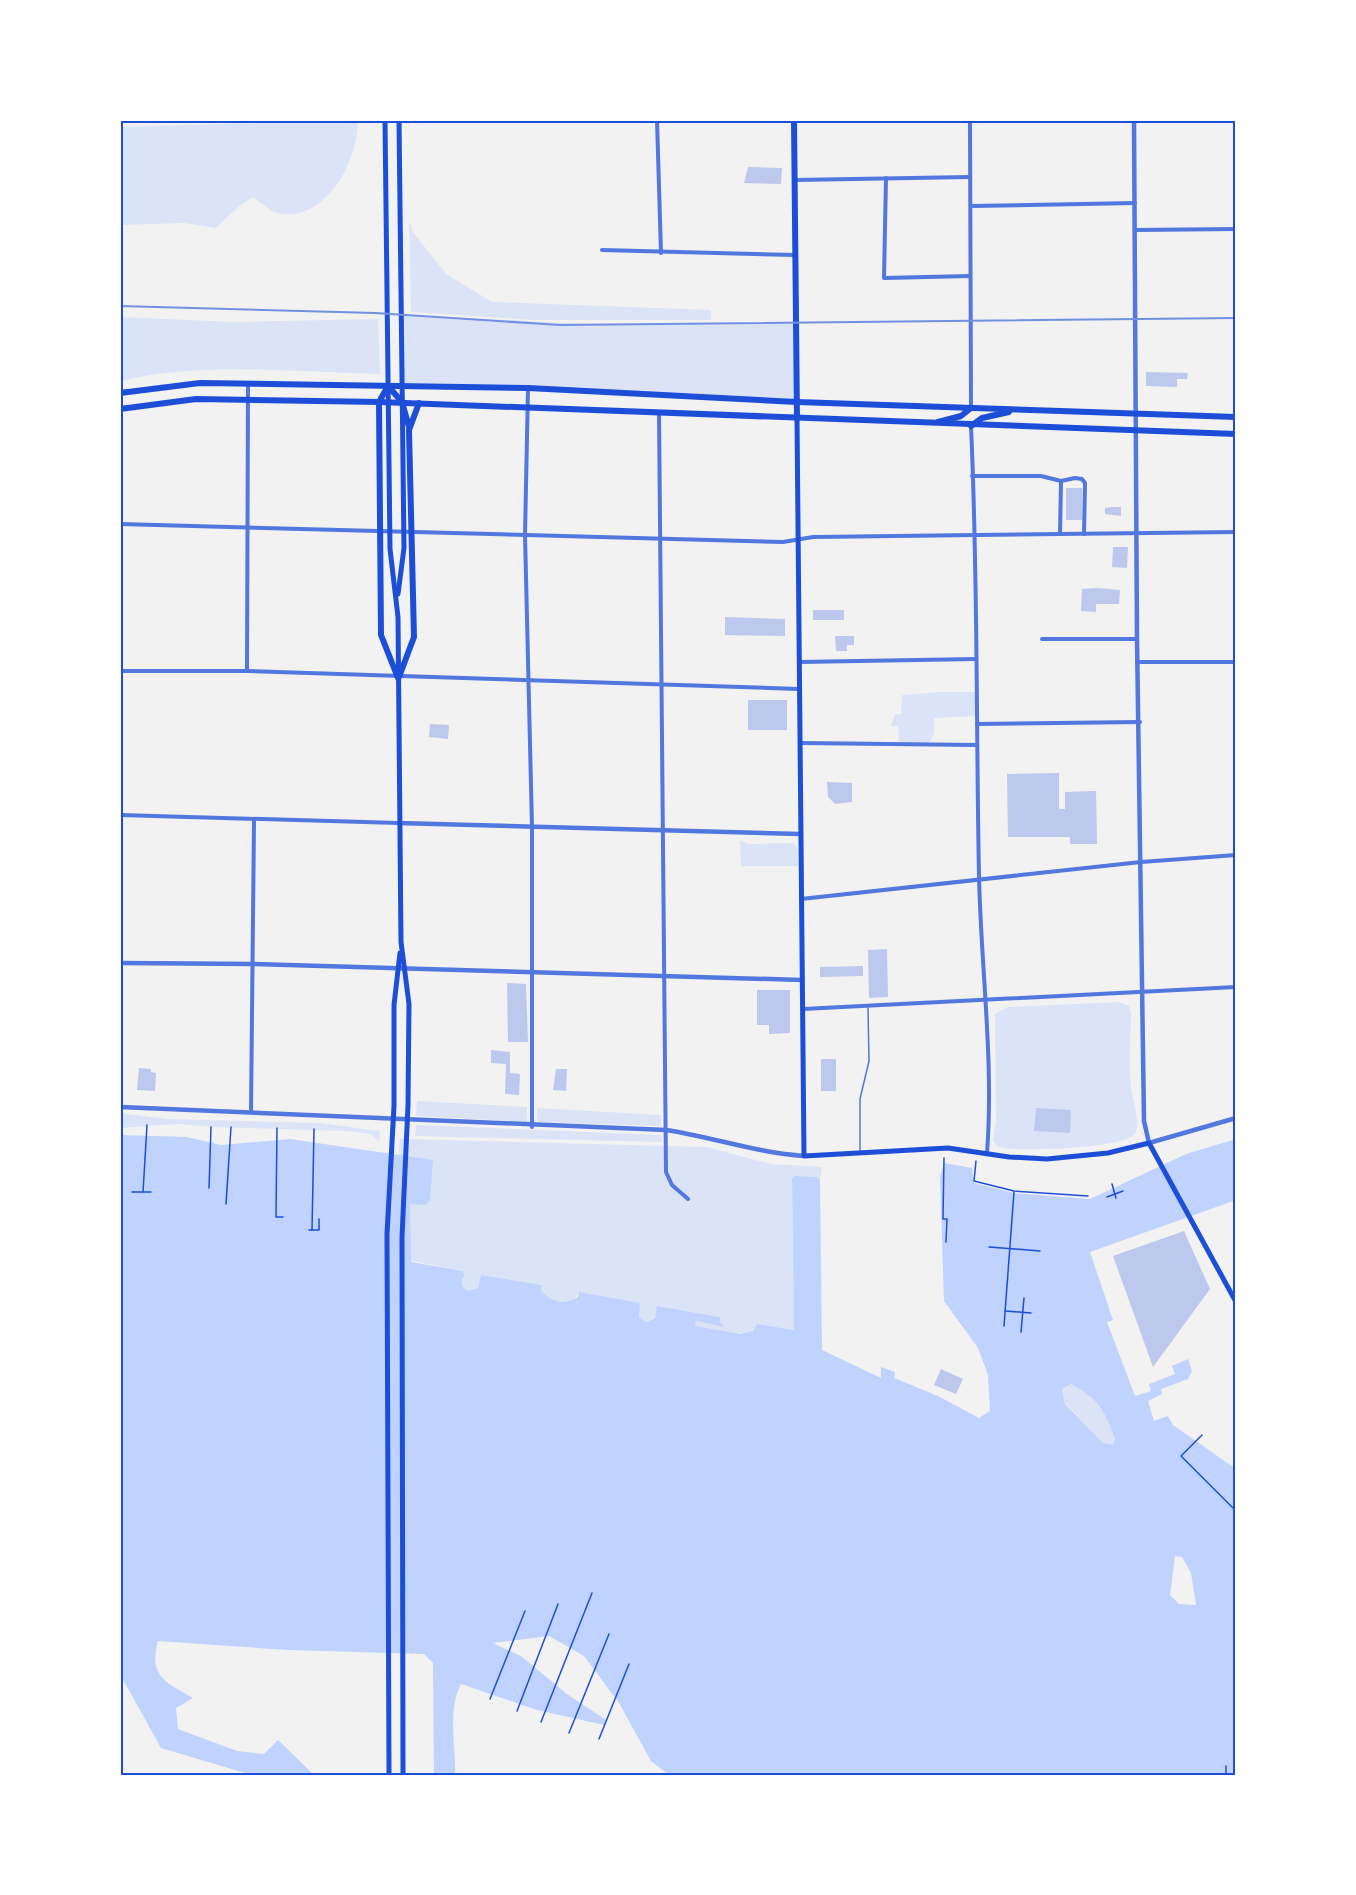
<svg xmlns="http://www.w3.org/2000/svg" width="1356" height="1895" viewBox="0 0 1356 1895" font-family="'DM Sans',sans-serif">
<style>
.green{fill:#dbe4f7}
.water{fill:#bfd3fe;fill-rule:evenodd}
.building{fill:#bdc9ec}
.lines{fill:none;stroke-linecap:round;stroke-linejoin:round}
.path{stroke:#1d4ed8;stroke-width:1.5}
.service{stroke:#5277de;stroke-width:1.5}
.minor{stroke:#5277de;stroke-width:4}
.tertiary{stroke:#5277de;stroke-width:4.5}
.secondary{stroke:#1d4ed8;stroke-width:5}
.primary{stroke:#1d4ed8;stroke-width:6}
.rail{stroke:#7290e2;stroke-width:2}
.neatline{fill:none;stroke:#1d4ed8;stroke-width:2}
</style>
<rect width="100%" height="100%" fill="#f2f2f2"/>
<!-- green -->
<g class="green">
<path d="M358,120C358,160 328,220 281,214C272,213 261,202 253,197L239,206L216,228L184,223L120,225V127Z"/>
<path d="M409,221L413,232L446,274L492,302L711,310V320H533L411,312Z"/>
<path d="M400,315L608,325L796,323L797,402L568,390L403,386Z"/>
<path d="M120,317L233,322L378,319L380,374C294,372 204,361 120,381Z"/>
<path d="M939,692H976L977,716L934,718V733L929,744H899L898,726H891L895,714H901L902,695Z"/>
<path d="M740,840L748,844L793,843L797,847L798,866H741Z"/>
<path d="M1119,1002L1129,1006L1131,1013C1131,1037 1128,1063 1131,1086C1132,1101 1140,1117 1136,1132C1131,1149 1016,1152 998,1147L993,1141L996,1120L995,1014L1008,1007Z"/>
<path d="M417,1101L527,1107V1122L416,1116Z"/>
<path d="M537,1108L661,1115V1126L537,1122Z"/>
<path d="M120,1113L167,1119L319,1123L380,1131L379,1141L370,1134L347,1131L211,1127L178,1124L120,1128Z"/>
<path d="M416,1125L661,1135L662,1142L415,1136Z"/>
<path d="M400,1139L707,1147L771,1164L822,1167L820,1180L817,1177L792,1178L794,1330L757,1324L756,1329C739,1339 714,1329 694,1326L695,1321L715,1325L720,1322V1317L658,1306L655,1317L646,1322L639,1317V1303L579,1293L572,1301C557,1304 550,1300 541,1290L542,1285L481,1275L478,1288L468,1291L462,1286V1278L465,1275L463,1271L392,1257Z"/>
<path d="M1071,1384C1099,1400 1104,1409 1115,1439L1113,1446L1103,1443L1065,1403L1062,1389Z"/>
</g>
<!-- water -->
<path class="water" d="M120,1135L187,1137L221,1145L290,1139L433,1160L430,1200L425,1205L410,1204L411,1262L463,1271L465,1275L462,1279V1286L468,1291L478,1288L481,1275L542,1285L541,1290C551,1302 563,1306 578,1297L579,1292L640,1303L639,1317L646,1322L655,1318L657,1306L720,1317V1322L724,1327L696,1321L695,1326L740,1334L753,1331L757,1324L794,1330L792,1178L794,1176L817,1177L820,1180L822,1350L881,1378V1367L895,1372L894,1378L938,1396L979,1418L990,1411L988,1375L978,1348L944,1301L940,1177L944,1163L972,1168L974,1183L1014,1193L1090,1199L1186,1154L1236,1139V1200L1090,1252L1113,1320L1107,1322L1135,1396L1151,1391L1149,1384L1175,1374L1172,1366L1188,1359L1192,1371L1188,1379L1161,1389L1162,1394L1148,1401L1154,1421L1168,1416L1173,1425L1236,1469V1775H669L651,1761L619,1703L584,1656L549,1636L493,1643L521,1656L567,1694L606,1720L604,1725L537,1710L461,1684C447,1711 456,1745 455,1775H434L433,1663L424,1654L288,1650L158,1641C148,1677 166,1682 193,1698L176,1708L178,1729L237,1751L264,1754L278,1740L314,1775H252L161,1748L120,1674ZM1071,1384C1099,1400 1104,1409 1115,1439L1113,1445L1103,1443L1065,1404L1062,1389ZM1175,1556L1182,1557L1191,1573L1196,1605L1179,1604L1170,1595Z"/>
<!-- building -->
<g class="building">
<path d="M748,167L782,168L781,184L744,183Z"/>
<path d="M1146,372L1188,373L1187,379H1177V387L1146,386Z"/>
<rect x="1066" y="488" width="16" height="32"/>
<path d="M1111,507H1121V516L1105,514V508Z"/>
<path d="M1113,547H1128L1127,568L1112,567Z"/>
<path d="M1097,588L1120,590L1119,604H1096V612L1081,611L1082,589Z"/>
<rect x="813" y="610" width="31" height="10"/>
<path d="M725,617L785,619V636L725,635Z"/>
<path d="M835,636H854V645H847V651H836Z"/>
<rect x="748" y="700" width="39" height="30"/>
<path d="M430,724L449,725L448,739L429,737Z"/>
<path d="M1059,773V809H1065V792L1096,791L1097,844H1070V837H1008L1007,774Z"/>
<path d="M827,782L852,783V802L835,804L828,797Z"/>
<path d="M887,949L888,997L869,998L868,950Z"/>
<path d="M863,966V976L820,977V967Z"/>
<path d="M507,983L526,984L528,1042H508Z"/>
<path d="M757,990H790V1033L769,1034V1025H757Z"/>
<path d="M491,1050L510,1052V1073L520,1074L519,1095L505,1094L506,1064L491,1063Z"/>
<rect x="821" y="1059" width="15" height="32"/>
<path d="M139,1068L151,1069V1072L156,1073L155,1091L137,1090Z"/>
<path d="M556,1069H567L566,1091L553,1090Z"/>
<path d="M1036,1108L1071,1110L1070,1133L1034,1131Z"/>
<path d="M1184,1231L1210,1289L1153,1367L1113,1256Z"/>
<path d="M941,1369L963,1379L956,1394L934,1385Z"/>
</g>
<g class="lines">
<!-- path -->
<g class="path">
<path d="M277,1128L276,1217H283"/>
<path d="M944,1158L943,1219H947L946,1242"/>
<path d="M976,1161L974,1181L1014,1191L1088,1196"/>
<path d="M1112,1184L1116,1198"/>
<path d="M209,1188L211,1127"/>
<path d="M132,1192H151"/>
<path d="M143,1192L147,1125"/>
<path d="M1107,1197L1123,1191"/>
<path d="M226,1204L231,1127"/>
<path d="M309,1230H319V1219"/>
<path d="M312,1230L314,1129"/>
<path d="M989,1247L1040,1251"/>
<path d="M1005,1311L1031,1313"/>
<path d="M1004,1326L1014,1192"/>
<path d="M1021,1332L1024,1298"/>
<path d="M1202,1435L1181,1456L1236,1511"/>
<path d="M490,1699L525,1611"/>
<path d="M517,1711L558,1604"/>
<path d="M541,1722L592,1593"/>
<path d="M569,1733L609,1634"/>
<path d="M599,1739L629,1664"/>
<path d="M1226,1775V1766"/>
</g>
<!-- service -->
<path class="service" d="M860,1152V1099L869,1061L868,1008"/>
<!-- minor -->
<g class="minor">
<path d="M657,120L661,253"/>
<path d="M970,120L971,407"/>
<path d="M886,178L884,278L970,276"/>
<path d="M795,180L970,177"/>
<path d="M971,206L1135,203"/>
<path d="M1135,230L1236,229"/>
<path d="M602,250L795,255"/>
<path d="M528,388L525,535L532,827V1127"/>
<path d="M659,413L666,1172L672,1185L688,1199"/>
<path d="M971,426C978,576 976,726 979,876C981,969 994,1061 987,1153"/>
<path d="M972,476H1041L1061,481L1060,534"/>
<path d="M1061,481L1075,478L1082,479L1085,483L1084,534"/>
<path d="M120,524L783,542L813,537L1236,532"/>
<path d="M1042,639H1137"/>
<path d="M799,662L976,659"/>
<path d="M1137,662H1236"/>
<path d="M120,671H247L799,689"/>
<path d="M247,671L248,384"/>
<path d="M977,724L1140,722"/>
<path d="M800,743L977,745"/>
<path d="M120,815L398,823"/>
<path d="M801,899L1141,862L1236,855"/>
<path d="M803,1009L1236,987"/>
<path d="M251,1111L254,821"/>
</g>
<!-- tertiary -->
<g class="tertiary">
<path d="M1134,120L1137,639L1144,1121L1149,1143L1236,1118"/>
<path d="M398,823L800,834"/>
<path d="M120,963L253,964L802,980"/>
<path d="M120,1107L666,1130C713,1137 757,1153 804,1156"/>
</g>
<!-- secondary -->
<g class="secondary">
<path d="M385,120L390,549L398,617L401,942L409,1004L408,1105L402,1237L403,1775"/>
<path d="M797,419L804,1156L948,1148L1009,1157L1047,1159L1108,1153L1149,1143L1236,1302"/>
<path d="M398,594L404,548L399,120"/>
<path d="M389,1775L387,1234L394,1106V1005L400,953"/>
</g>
<!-- primary -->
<g class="primary">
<path d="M794,120L797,419"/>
<path d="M388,386L379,402L381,635L398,678"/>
<path d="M388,386L402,402L409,427"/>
<path d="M120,393L200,383L528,388L797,402L1236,417"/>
<path d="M120,409L196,399L379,402L1236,434"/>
<path d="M938,422L961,416L971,408"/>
<path d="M971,426L982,418L1009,412"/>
<path d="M399,677L414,637L409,430L419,403"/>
</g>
<!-- rail -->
<path class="rail" d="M120,306L375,313L560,325L1236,318"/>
</g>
<!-- border -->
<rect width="1356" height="1895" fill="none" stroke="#ffffff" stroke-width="243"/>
<rect x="122" y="122" width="1112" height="1652" class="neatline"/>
</svg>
